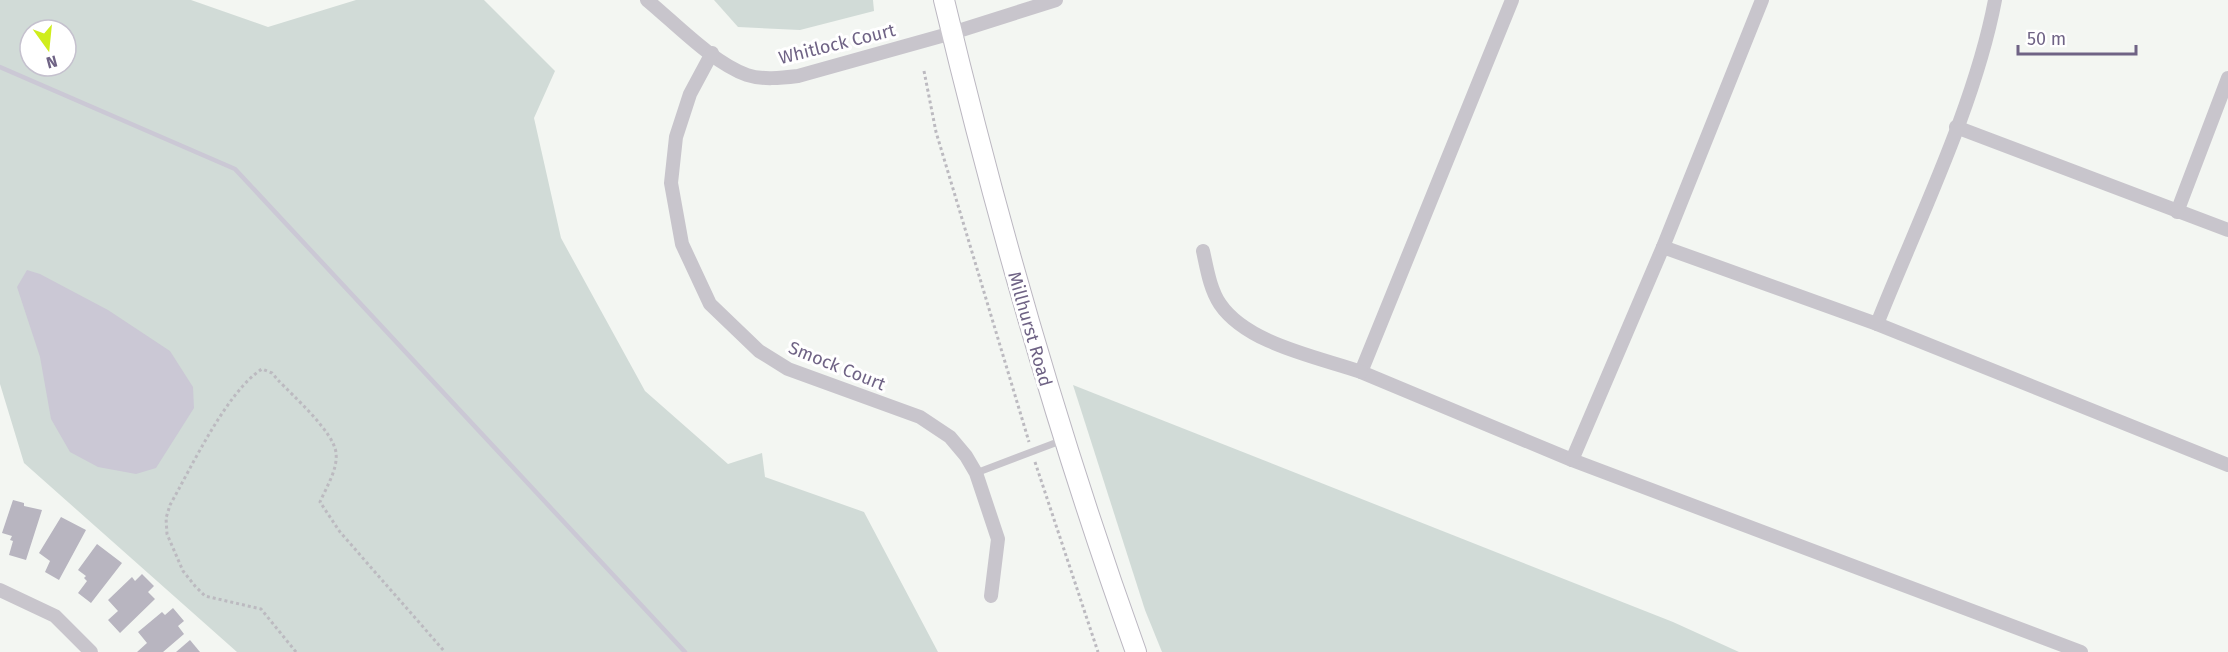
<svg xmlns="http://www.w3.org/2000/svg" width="2228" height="652" viewBox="0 0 2228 652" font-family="'Fira Sans',sans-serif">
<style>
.green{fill:#d1dbd7;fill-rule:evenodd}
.water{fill:#cbc8d5}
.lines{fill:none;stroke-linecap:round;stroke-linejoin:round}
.stream{stroke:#cbc8d5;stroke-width:4.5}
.building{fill:#b8b5c0}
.secondary-casing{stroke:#bbb7c1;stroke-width:22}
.path{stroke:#bcbac0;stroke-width:3;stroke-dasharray:3 3;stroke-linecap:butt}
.lane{stroke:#c8c5cc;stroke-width:7}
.street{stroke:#c8c5cc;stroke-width:14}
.secondary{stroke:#fff;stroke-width:20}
.labels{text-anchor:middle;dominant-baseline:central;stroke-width:6;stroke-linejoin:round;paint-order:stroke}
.street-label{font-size:18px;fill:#6f6385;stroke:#fff}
</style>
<rect width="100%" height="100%" fill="#f3f6f2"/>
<!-- green -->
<g class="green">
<path d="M0,0H191L268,27L356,0H484L555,71L534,118L561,238L645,391L728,464L762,453L765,477L864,512L938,652H237L24,463L0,384ZM30,30H66V66H30Z"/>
<path d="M714,0H873L874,11L800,30L738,27Z"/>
<path d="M1073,385L1673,622L1739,652H1162L1145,610Z"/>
</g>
<!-- water -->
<path class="water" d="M27,270L40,274L108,310L170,351L193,387L194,408L156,468L136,474L98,467L70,452L51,419L40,357L17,287Z"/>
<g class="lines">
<!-- stream -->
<path class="stream" d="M0,67L235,169L685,652"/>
</g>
<!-- building -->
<g class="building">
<path d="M13,500L24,503V506L42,510L26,560L9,555L13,541L10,540L12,536L2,533Z"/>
<path d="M61,517L86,530L59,580L45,572L50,561L39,553Z"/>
<path d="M97,544L122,563L91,603L78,593L87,581L84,578L86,576L78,570Z"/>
<path d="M142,574L154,586L148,592L155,599L120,633L108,620L118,611L108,600L132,577L135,581Z"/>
<path d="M173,608L184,621L178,626L184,634L163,652H137L147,643L138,632L162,612L165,615Z"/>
<path d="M190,640L200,652H176Z"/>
</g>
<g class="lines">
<defs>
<path id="secondary" d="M944,0C997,221 1059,438 1136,652"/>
</defs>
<!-- secondary casing -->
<use href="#secondary" class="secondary-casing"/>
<!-- path -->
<g class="path">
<path d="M924,71L936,132L1029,442"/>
<path d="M1035,462L1098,652"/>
<path d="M296,652L261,609L205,596L195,586L183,571L167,534L166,518L170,505C191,468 227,391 262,369L272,373L278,380C293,396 334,432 336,453C338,469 326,488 320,502L340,532L445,652"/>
</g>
<!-- lane -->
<path class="lane" d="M976,473L1063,440"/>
<!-- street -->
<g class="street">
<path d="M647,0C675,23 713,63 747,75C762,80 781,78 798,76L952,33L1056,0"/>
<path d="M1512,0L1361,372L1572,460L2081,652"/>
<path d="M712,53L690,94L676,137L671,183L682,244L710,304L759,351L788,369L920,417L950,437L966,456L976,473L998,539L991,596"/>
<path d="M1956,127L2228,230"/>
<path d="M2177,212L2228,78"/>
<path d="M1663,247L1877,324L2228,465"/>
<path d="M1203,251C1207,269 1210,289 1220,304C1247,344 1318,357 1361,372"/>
<path d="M1877,324C1917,223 1975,106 1995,0"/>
<path d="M1572,460L1663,247L1762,0"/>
<path d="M0,590L55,616L91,652"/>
</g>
<!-- secondary -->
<use href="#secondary" class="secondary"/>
</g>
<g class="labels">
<!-- street labels -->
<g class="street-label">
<text transform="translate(837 44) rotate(-14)">Whitlock Court</text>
<text transform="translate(1030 329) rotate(74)">Millhurst Road</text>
<text transform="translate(837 366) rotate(22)">Smock Court</text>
</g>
</g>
<!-- north arrow -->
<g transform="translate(48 48) rotate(165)"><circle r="28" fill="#ffffff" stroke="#c5c1ce" stroke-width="1.5"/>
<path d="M0-4.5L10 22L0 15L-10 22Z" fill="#cfed1c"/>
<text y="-9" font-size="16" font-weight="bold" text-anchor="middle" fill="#6f6385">N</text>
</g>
<!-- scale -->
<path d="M2018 45v9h118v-9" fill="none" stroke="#6f6385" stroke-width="3"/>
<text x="2027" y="45" font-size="18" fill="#6f6385" stroke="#ffffff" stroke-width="4.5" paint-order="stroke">50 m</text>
</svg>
